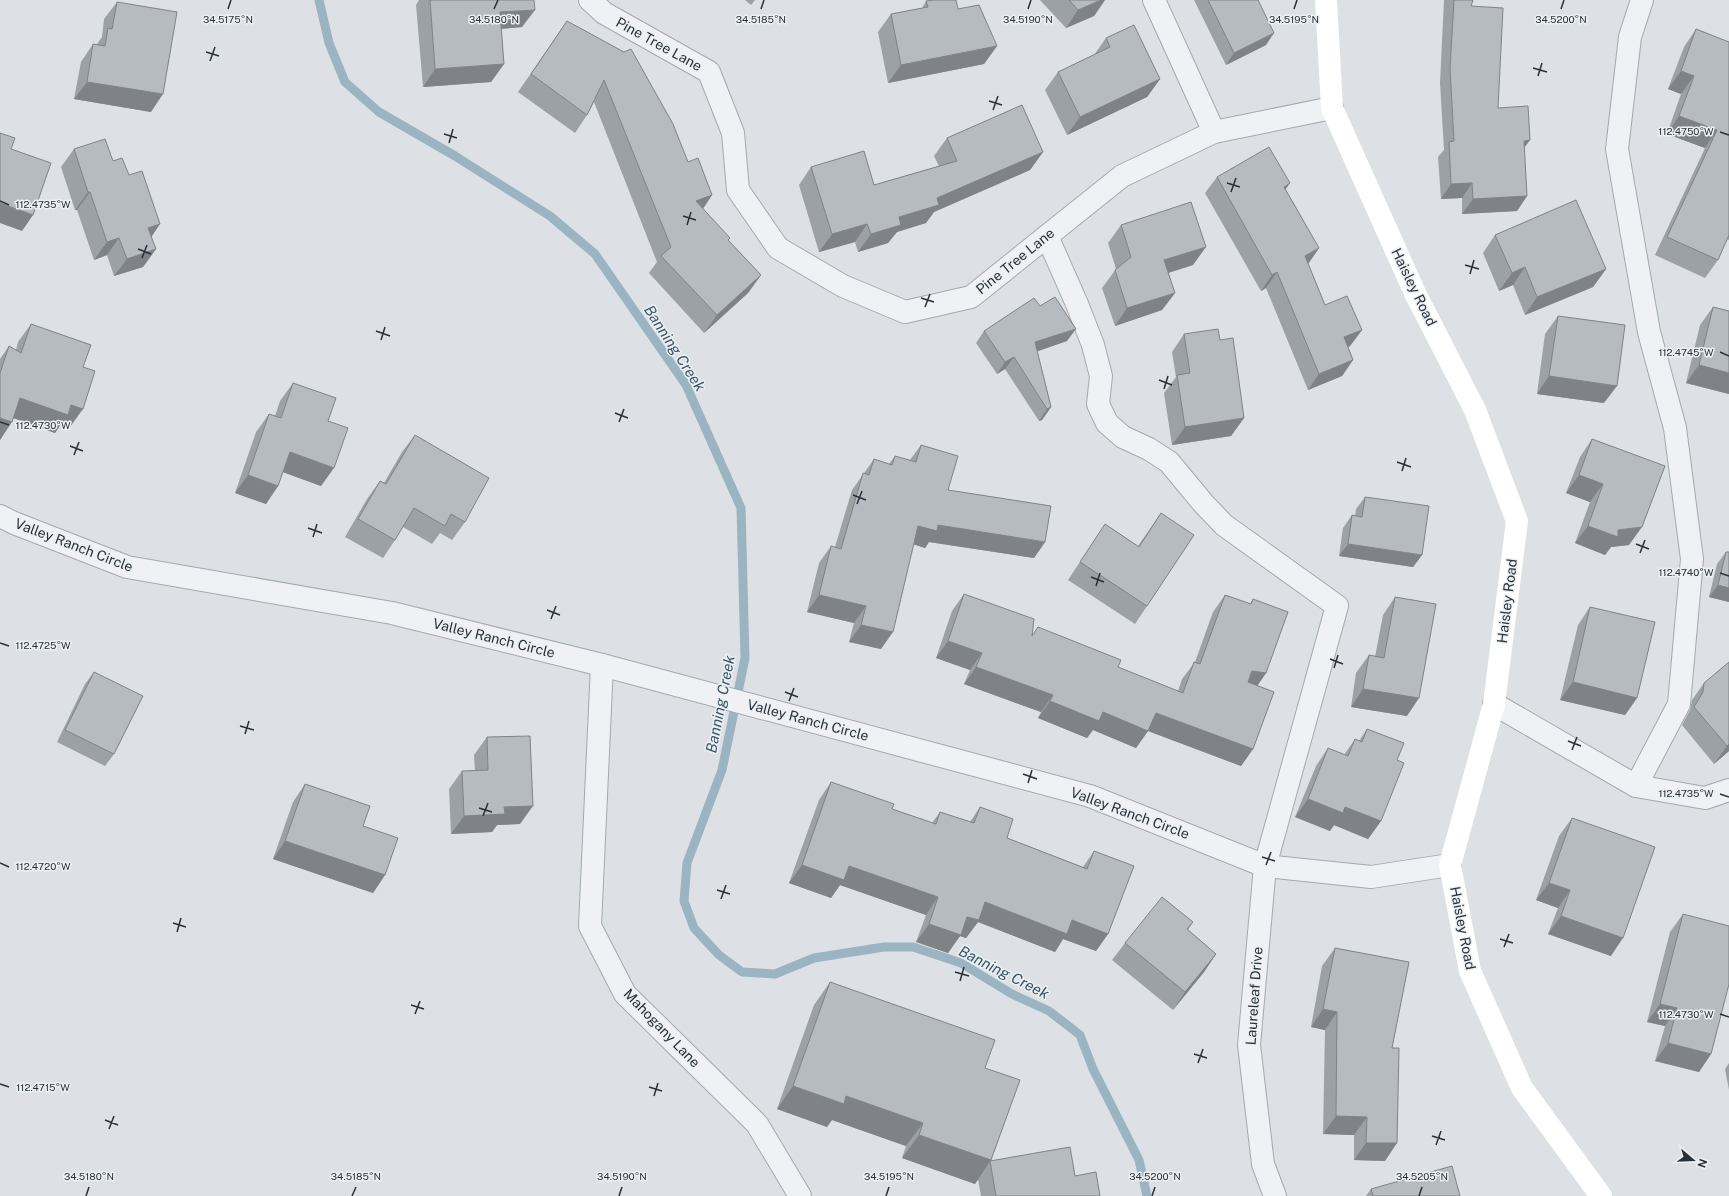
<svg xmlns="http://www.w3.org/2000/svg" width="1729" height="1196" viewBox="0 0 1729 1196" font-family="'Public Sans',sans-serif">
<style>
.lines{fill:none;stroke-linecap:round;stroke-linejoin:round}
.stream{stroke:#9bb4c1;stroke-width:9}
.street-casing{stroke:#a3a9ae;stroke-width:24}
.street{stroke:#eff1f4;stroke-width:22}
.secondary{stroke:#fff;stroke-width:22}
.wall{fill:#9ca1a6}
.shaded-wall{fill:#7f8387}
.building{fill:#b5bbc1;stroke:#7f8387}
.ticks{fill:none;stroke:#28313a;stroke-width:1.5}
.labels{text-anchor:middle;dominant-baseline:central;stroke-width:3;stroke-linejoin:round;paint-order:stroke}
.street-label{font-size:14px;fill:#28313a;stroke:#ecf0f3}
.water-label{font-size:15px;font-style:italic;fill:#375569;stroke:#ecf0f3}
.ticks-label{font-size:10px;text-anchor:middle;fill:#28313a;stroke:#ecf0f3;stroke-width:3;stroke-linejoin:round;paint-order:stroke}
</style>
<rect width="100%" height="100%" fill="#dde1e5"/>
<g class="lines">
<!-- stream -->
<path class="stream" d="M319,0L329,43L345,82L379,112L455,156L550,216L595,254L686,385L741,508L745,658L722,770L687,863L684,901L694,928L719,955L742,972L775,974L814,958L884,947H913L961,963L1012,994L1049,1011L1080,1035L1093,1069L1139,1160L1147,1196"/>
<defs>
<g id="street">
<path d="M590,0L604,13L709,72L733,133L738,190L778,248L843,286L905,312L971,297L1122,176L1214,132L1332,108"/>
<path d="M1154,0L1214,132"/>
<path d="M1047,236L1077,304L1093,345L1101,376L1098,404L1107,423L1123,437L1149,449L1169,462L1203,503L1224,525L1337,606L1265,866L1249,1045L1263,1164L1275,1196"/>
<path d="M0,516L14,523L127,567L392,613L602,665L1090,796L1265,866L1371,877L1450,865"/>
<path d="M602,665L590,926L625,994L757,1124L800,1196"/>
<path d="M1494,704L1636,786L1705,798L1729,790"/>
<path d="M1636,786L1679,704L1692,559L1675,428L1649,332L1617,149L1630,37L1642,0"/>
</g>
</defs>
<!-- street casing -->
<use href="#street" class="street-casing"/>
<!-- street -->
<use href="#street" class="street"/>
<!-- secondary -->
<path class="secondary" d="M1326,0L1332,108L1415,293L1475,410L1517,521L1494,704L1450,865L1470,971L1522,1088L1601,1196"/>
</g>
<!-- wall -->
<g class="wall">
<path d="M419,0H534L522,27L501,29L504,64L491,82L423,87L416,5Z"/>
<path d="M745,0H755L751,5Z"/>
<path d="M1040,0H1105L1094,16L1066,28Z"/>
<path d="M1194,0H1258L1266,45L1226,65Z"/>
<path d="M1444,0H1473L1471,6L1498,108L1530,140L1524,147L1527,196L1517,211L1462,214V198L1441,199L1438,157L1444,150L1440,83Z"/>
<path d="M926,1L958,9L997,46L984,64L888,83L878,32L891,14L922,8Z"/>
<path d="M117,2L151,112L74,99L81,62L93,44H97L102,37L104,19Z"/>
<path d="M567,21L688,162L712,195L703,209L728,240L761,275L748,293L704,333L649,273L657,262L594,102L587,115L575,133L518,92Z"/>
<path d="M1696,29L1729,42V240L1727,239L1718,260L1705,278L1655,255L1705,148L1667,134L1681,94L1668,89L1684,47Z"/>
<path d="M1106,38L1160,79L1147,97L1067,135L1045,90L1058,72L1094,55Z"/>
<path d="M947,138L1043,152L1030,170L934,212L926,223L897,232L888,243L858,252L855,242L819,252L799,185L811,167L874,185L939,166L934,156Z"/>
<path d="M74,149L113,161L151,237L156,249L143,267L114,276L107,255L94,260L77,210H75L61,167Z"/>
<path d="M1217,177L1286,190L1319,248L1308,264L1325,305L1362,330L1350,346L1348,347L1353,360L1342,376L1308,390L1266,288L1261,291L1205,193Z"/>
<path d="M1121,225L1193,265L1168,273L1175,293L1162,310L1115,326L1102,288L1116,269L1108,243Z"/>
<path d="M1495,235L1606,269L1593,287L1525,315L1513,285L1499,291L1483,253Z"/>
<path d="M1040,306L1067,341L1037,351L1051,407L1042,420L1039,421L1005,369L997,374L976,343L984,331Z"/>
<path d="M1713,307L1729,311V394L1686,383L1700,325Z"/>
<path d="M1558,316L1604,403L1537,394L1545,334Z"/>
<path d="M31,324L83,367L70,427L61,424L55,433L13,418L0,440V359L9,346L16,350L18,342Z"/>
<path d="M1184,334L1220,340L1244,418L1231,436L1172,445L1164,393L1176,377L1172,352Z"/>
<path d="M293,383L328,421L321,486L283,472L278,486L266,504L235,493L256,432L269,414L275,416L280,401Z"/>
<path d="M415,435L465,522L452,540L440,533L432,544L403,527L395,540L383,558L345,537L367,499L380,481L384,483L402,452Z"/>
<path d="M1592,439L1629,545L1611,547L1605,555L1575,543L1590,502L1566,493L1580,457Z"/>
<path d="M921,445L948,490L1045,542L1034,558L929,542L925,548L914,544L881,649L849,642L854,623L807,612L819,563L831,546L835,547L852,490L874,459L889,464L895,456L910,460Z"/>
<path d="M1365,497L1422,555L1413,567L1339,556L1343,528L1352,515L1355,516L1356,509Z"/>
<path d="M1161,513L1147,606L1135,624L1068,580L1105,524L1138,546Z"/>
<path d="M1726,552L1729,602L1709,597L1717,564Z"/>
<path d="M964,594L1032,635L1118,667L1178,691L1182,679L1195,662L1213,612L1225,595L1250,604L1253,599L1266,673L1258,685L1253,749L1241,766L1148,731L1136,748L1093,730L1087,738L1038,718L1041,712L964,684L970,670L936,658L952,611Z"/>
<path d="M1395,597L1407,716L1351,707L1356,673L1369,655L1375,657L1383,615Z"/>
<path d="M1590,607L1637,698L1625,715L1560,700L1578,625Z"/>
<path d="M94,672L114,754L105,766L57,742L85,684Z"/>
<path d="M1704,683L1729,751L1714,764L1682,725L1690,710L1692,700Z"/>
<path d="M1367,729L1397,760L1381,821L1368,839L1334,825L1330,831L1295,817L1316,766L1328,748L1344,755L1355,739L1359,741Z"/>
<path d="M487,737L520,824L497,825L492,832L451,834L449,789L462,771H475L474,755Z"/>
<path d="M831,782L892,809L932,823L940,812L970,822L980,807L1007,838L1083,867L1094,851L1108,934L1096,951L1063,939L1055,952L978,922L966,938L960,936L948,953L916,942L926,915L840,885L831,898L789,883L819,800Z"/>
<path d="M305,784L363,826L385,875L373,893L273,859L293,802Z"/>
<path d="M1572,818L1611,956L1548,934L1558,908L1536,900L1559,836Z"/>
<path d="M1683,914L1711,1054L1699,1072L1655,1061L1665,1026L1647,1022L1670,932Z"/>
<path d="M1193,922L1188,930L1216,954L1204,972L1173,1010L1112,960L1125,943Z"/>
<path d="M1335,948L1392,1048L1385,1161L1354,1160V1135L1323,1134L1325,1030L1311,1027L1322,966Z"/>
<path d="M830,982L985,1068L991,1160L975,1184L902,1158L906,1146L832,1120L827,1127L777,1109L814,1005Z"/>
<path d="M1729,1063V1090L1725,1069Z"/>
<path d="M990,1161L1075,1176L1100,1196H981L978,1179Z"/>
<path d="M1371,1189L1460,1196H1366Z"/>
</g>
<!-- shaded-wall -->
<g class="shaded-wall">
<path d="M1101,0H1105L1094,16L1066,28L1078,10Z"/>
<path d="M535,10L522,27L487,30L500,12Z"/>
<path d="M1274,33L1266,45L1226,65L1234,53Z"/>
<path d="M997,46L984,64L888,83L901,65Z"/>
<path d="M504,64L491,82L423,87L435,69Z"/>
<path d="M1681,71L1694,76L1681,94L1668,89Z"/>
<path d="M1160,79L1147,97L1067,135L1080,117Z"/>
<path d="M87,82L163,94L151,112L74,99Z"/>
<path d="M1679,116L1717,130L1705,148L1667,134Z"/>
<path d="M1530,140L1519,155L1524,141Z"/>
<path d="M1043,152L1030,170L934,212L926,223L897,232L888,243L858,252L871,234L899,217L937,198Z"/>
<path d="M1290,183L1279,199L1284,187Z"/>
<path d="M1472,183L1462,198L1441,199L1451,184Z"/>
<path d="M88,192H90L77,210H75Z"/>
<path d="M712,195L700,213L696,201Z"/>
<path d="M1527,196L1517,211L1462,214L1473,199Z"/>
<path d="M0,203L33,215L22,231L0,223Z"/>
<path d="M160,224L148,242V228Z"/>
<path d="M867,224L855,242L819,252L832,234Z"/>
<path d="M119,238L107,255L94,260L107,242Z"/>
<path d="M1206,247L1193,265L1152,278L1164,260Z"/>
<path d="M1319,248L1308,264L1305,256Z"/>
<path d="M156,249L143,267L114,276L127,259Z"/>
<path d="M1525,267L1513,285L1499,291L1512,273Z"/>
<path d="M1606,269L1593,287L1525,315L1537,297Z"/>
<path d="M1277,272L1266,288L1261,291L1272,275Z"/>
<path d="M761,275L748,293L704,333L717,315Z"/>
<path d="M1175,293L1162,310L1115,326L1127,308Z"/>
<path d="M1076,329L1067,341L1027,355L1035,342Z"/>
<path d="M1362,330L1350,346L1333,353L1344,337Z"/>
<path d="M1014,357L1005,369L997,374L1005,362Z"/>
<path d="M1353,360L1342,376L1308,390L1319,374Z"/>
<path d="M1699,365L1729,373V394L1686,383Z"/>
<path d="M1549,376L1617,386L1604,403L1537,394Z"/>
<path d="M20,398L71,405L83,409L70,427L61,424L55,433L8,416Z"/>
<path d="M1051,407L1042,420L1039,421L1047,409Z"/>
<path d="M0,418L12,422L0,440Z"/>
<path d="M1244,418L1231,436L1172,445L1185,427Z"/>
<path d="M290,452L334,468L321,486L277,470Z"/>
<path d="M248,475L278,486L266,504L235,493Z"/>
<path d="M1579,475L1603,484L1590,502L1566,493Z"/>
<path d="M938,525L1045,542L1034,558L929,542L925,548L906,542L918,526Z"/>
<path d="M1588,526L1618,530L1642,527L1629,545L1611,547L1605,555L1575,543Z"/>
<path d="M1348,544L1422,555L1413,567L1339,556Z"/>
<path d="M1718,585L1729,588V602L1709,597Z"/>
<path d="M819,595L866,606L854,623L807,612Z"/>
<path d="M861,625L893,632L881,649L849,642Z"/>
<path d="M948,641L982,653L970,670L936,658Z"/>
<path d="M976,667L1053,695L1041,712L964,684Z"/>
<path d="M1252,671L1266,673L1254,690L1240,688Z"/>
<path d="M1573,682L1637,698L1625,715L1560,700Z"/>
<path d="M1363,689L1419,698L1407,716L1351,707Z"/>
<path d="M1050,701L1103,712L1156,713L1253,749L1241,766L1148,731L1136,748L1093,730L1087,738L1038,718Z"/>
<path d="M1729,744V751L1714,764L1727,746Z"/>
<path d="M1308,799L1345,807L1381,821L1368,839L1334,825L1330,831L1295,817Z"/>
<path d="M533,806L520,824L497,825L492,832L451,834L464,816L504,807Z"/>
<path d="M285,841L385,875L373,893L273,859Z"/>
<path d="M802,865L849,866L938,897L926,915L840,885L831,898L789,883Z"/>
<path d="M1549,883L1570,890L1558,908L1536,900Z"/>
<path d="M985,902L1072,920L1108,934L1096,951L1063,939L1055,952L978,922L966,938L960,936L948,953L916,942L929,924L967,917Z"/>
<path d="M1561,916L1623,938L1611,956L1548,934Z"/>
<path d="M1216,954L1204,972L1173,1010L1185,992Z"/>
<path d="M1660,1004L1677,1008L1665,1026L1647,1022Z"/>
<path d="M1323,1009L1337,1012L1325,1030L1311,1027Z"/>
<path d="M1668,1043L1711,1054L1699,1072L1655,1061Z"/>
<path d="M793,1086L846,1096L923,1123L906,1146L832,1120L827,1127L777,1109Z"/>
<path d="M1336,1116L1367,1117L1354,1135L1323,1134Z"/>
<path d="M919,1135L991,1160L975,1184L902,1158Z"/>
<path d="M1366,1143H1397L1385,1161L1354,1160Z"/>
</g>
<!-- building -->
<g class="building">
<path d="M430,0H534L535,10L500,12L504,64L435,69Z"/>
<path d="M934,0H956L958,9L979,5L997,46L901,65L891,14L928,7L926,1Z"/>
<path d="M1069,0H1101L1078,10Z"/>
<path d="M1208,0H1258L1274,33L1234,53Z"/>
<path d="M1454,0H1473L1471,6L1503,8L1498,108L1528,106L1530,140L1524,141L1527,196L1473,199L1472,183L1451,184L1449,142L1454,141L1450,69Z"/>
<path d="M117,2L177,12L163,94L87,82L93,44L105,46L108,28L112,29Z"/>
<path d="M567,21L624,52L631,49L673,124L688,162L698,158L712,195L696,201L730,238L728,240L761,275L717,315L661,256L671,247L604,80L587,115L531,74Z"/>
<path d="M1134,25L1160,79L1080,117L1058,72L1110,47L1106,38Z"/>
<path d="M1696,29L1729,42V235L1718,260L1667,237L1717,130L1679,116L1694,76L1681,71Z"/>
<path d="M1022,105L1043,152L937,198L939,205L899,217L901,225L871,234L867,224L832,234L811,167L864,151L874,185L957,161L947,138Z"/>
<path d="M0,133L15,138L11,149L51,163L33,215L0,203Z"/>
<path d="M105,139L113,161L122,158L129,175L142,171L160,224L148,228L156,249L127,259L119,238L107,242L90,192H88L74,149Z"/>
<path d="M1269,147L1290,183L1284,187L1319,248L1305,256L1325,305L1347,296L1362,330L1344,337L1353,360L1319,374L1277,272L1272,275L1217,177Z"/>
<path d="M1576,200L1606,269L1537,297L1525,267L1512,273L1495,235Z"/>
<path d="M1191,202L1206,247L1164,260L1175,293L1127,308L1115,270L1131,257L1121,225Z"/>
<path d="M1055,297L1076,329L1035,342L1051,407L1047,409L1014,357L1005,362L984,331L1034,298L1040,306Z"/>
<path d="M1713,307L1729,311V373L1699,365Z"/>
<path d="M1558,316L1625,325L1617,386L1549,376Z"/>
<path d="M31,324L91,345L83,367L95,371L83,409L71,405L68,415L20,398L12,422L0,418V373L9,346L21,353Z"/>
<path d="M1218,329L1220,340L1233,338L1244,418L1185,427L1177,375L1190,373L1184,334Z"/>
<path d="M293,383L336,398L328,421L348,428L334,468L290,452L278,486L248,475L269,414L281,418Z"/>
<path d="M415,435L489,478L465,522L451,514L445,526L414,508L395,540L358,519L380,481L386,484Z"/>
<path d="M1592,439L1665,466L1642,527L1618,530V537L1588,526L1603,484L1579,475Z"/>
<path d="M921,445L958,456L948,490L1051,506L1045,542L938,525L937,531L918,526L893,632L861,625L866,606L819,595L831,546L841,549L863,473L869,475L874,459L892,465L895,456L916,462Z"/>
<path d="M1365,497L1429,506L1422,555L1348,544L1352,515L1362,517Z"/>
<path d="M1161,513L1194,535L1147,606L1080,562L1105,524L1139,547Z"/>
<path d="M1726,552H1729V588L1718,585Z"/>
<path d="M964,594L1034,619L1032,636L1038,627L1121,660L1118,667L1183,693L1194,662L1200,664L1225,595L1251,604L1253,599L1288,612L1266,673L1252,671L1248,682L1274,692L1253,749L1156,713L1148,731L1103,712L1099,721L1050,701L1053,695L976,667L982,653L948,641Z"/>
<path d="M1395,597L1436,604L1419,698L1363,689L1369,655L1384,658Z"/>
<path d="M1590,607L1655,622L1637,698L1573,682Z"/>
<path d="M1729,662V744L1727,746L1694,707L1703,692L1704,683Z"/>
<path d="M94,672L143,696L114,754L65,730Z"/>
<path d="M1367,729L1404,743L1397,760L1404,763L1381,821L1345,807L1343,813L1308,799L1328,748L1348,756L1355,739L1362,742Z"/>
<path d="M530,736L533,806L504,807L505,814L464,816L462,771L488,770L487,737Z"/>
<path d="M831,782L894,804L892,809L936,824L940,812L974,823L980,807L1013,819L1007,838L1087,869L1094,851L1134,866L1108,934L1072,920L1067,934L985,902L979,920L967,917L961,935L929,924L938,897L849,866L844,880L802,865Z"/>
<path d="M305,784L370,806L363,826L398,838L385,875L285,841Z"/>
<path d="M1572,818L1655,847L1623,938L1561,916L1570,890L1549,883Z"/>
<path d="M1162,897L1193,922L1187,929L1216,954L1185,992L1125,943Z"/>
<path d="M1683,914L1729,926V984L1711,1054L1668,1043L1677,1008L1660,1004Z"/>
<path d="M1335,948L1409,962L1392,1048H1399L1397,1143H1366L1367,1117L1336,1116L1337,1012L1323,1009Z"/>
<path d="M830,982L995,1040L985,1068L1020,1080L991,1160L919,1135L923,1123L846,1096L844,1104L793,1086Z"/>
<path d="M1070,1147L1075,1176L1096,1172L1100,1196H996L990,1161Z"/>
<path d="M1452,1166L1460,1196H1373L1371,1189Z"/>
</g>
<!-- ticks -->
<path class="ticks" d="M228,9L231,0M494,9L498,0M761,9L764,0M1028,9L1031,0M1294,9L1297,0M1561,9L1564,0M206,52L219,56M210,61L215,47M1533,68L1547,72M1538,76L1542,63M989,101L1002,105M993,110L998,96M1720,132L1729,135M444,134L457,138M449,143L453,129M1227,183L1240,187M1231,192L1236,178M0,201L9,205M683,216L696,220M687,225L691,212M138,249L151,254M142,258L147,245M1465,265L1479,269M1470,274L1474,260M921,298L934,302M925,307L930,294M376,331L390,336M381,340L385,327M1720,352L1729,356M1159,380L1172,385M1164,389L1168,376M615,413L628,418M0,422L9,425M619,422L624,409M70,446L83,451M74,455L79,442M1397,462L1411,467M1402,471L1406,458M853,495L866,500M857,504L862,491M308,528L322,533M313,537L317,524M1636,544L1649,549M1640,553L1645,540M1720,573L1729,576M1091,577L1104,582M1096,586L1100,573M547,610L560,615M551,619L556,606M0,643L9,646M1330,659L1343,664M1334,668L1338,655M785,692L798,697M789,701L794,688M240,726L254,730M245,734L249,721M1568,741L1581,746M1572,750L1577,737M1023,774L1037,779M1028,783L1032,770M1720,794L1729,797M479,808L492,812M483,816L488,803M1262,857L1275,861M0,863L9,867M1266,865L1271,852M717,890L730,894M721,899L726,885M173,923L186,927M177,932L181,918M1500,939L1513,943M1504,947L1509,934M955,972L969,976M960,981L964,967M411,1005L424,1009M415,1014L420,1001M1720,1014L1729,1017M1194,1054L1207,1058M1198,1063L1203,1049M0,1084L9,1087M649,1087L662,1091M654,1096L658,1083M105,1120L118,1125M109,1129L114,1116M1432,1136L1445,1140M1436,1145L1441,1131M86,1196L89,1187M352,1196L356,1187M619,1196L622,1187M886,1196L889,1187M1152,1196L1155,1187M1419,1196L1422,1187"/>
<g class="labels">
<!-- street labels -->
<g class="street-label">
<text transform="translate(659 44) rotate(29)">Pine Tree Lane</text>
<text transform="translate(1015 261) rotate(-39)">Pine Tree Lane</text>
<text transform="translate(1414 287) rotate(64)">Haisley Road</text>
<text transform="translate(74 545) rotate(21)">Valley Ranch Circle</text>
<text transform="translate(1507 601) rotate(-83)">Haisley Road</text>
<text transform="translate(494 638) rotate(14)">Valley Ranch Circle</text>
<text transform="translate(808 720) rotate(15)">Valley Ranch Circle</text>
<text transform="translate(1130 813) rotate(20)">Valley Ranch Circle</text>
<text transform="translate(1463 928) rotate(79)">Haisley Road</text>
<text transform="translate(1254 996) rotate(-86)">Laureleaf Drive</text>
<text transform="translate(662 1028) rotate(46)">Mahogany Lane</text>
</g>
<!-- water labels -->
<g class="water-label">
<text transform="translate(675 348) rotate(57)">Banning Creek</text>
<text transform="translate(720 704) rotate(-79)">Banning Creek</text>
<text transform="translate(1004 972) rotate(27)">Banning Creek</text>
</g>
</g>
<g class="ticks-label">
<text x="494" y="23">34.5180°N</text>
<text x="761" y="23">34.5185°N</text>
<text x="1028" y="23">34.5190°N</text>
<text x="1294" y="23">34.5195°N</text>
<text x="1561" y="23">34.5200°N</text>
<text x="228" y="23">34.5175°N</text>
<text x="1686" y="135">112.4750°W</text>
<text x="43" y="208">112.4735°W</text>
<text x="1686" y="356">112.4745°W</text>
<text x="43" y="429">112.4730°W</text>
<text x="1686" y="576">112.4740°W</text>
<text x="43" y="649">112.4725°W</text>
<text x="1686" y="797">112.4735°W</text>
<text x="43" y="870">112.4720°W</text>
<text x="1686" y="1018">112.4730°W</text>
<text x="43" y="1091">112.4715°W</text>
<text x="89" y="1180">34.5180°N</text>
<text x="356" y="1180">34.5185°N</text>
<text x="622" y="1180">34.5190°N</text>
<text x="889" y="1180">34.5195°N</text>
<text x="1155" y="1180">34.5200°N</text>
<text x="1422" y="1180">34.5205°N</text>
</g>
<!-- north arrow -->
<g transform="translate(1693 1160) rotate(109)" stroke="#ecf0f3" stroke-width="3" paint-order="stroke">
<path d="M0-3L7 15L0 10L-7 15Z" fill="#28313a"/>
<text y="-6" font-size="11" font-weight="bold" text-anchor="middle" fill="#28313a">N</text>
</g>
</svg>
